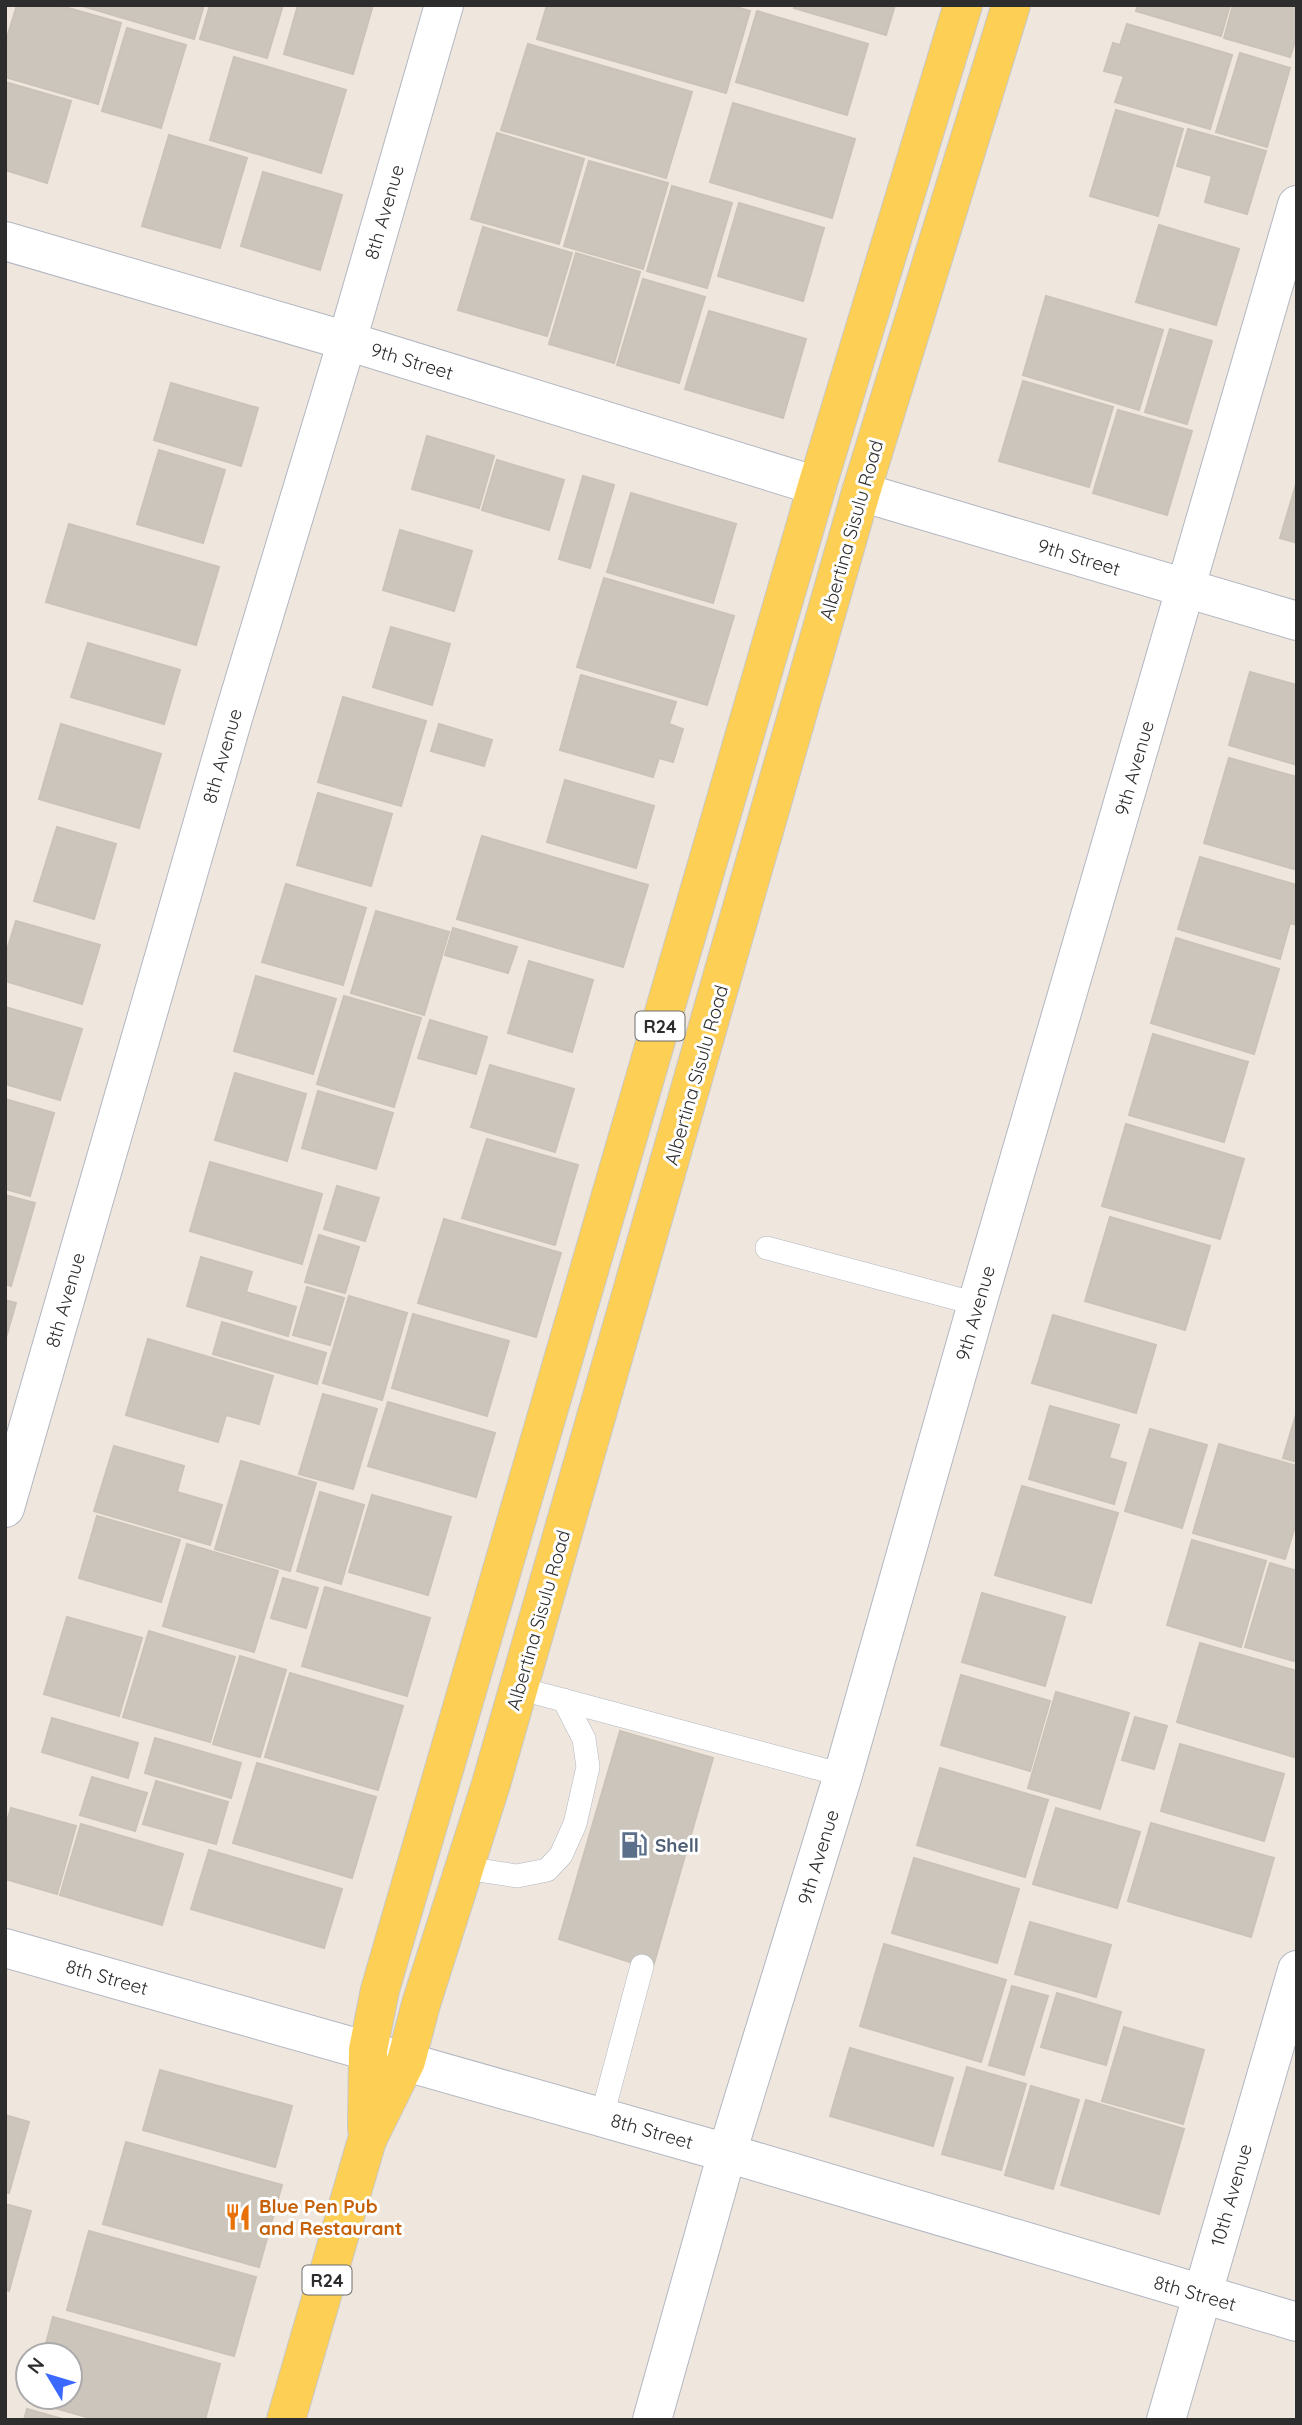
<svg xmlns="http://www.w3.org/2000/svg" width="1302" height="2425" viewBox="0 0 1302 2425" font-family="Quicksand,sans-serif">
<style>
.building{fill:#cbc5bc;stroke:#cbc3b7;stroke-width:2}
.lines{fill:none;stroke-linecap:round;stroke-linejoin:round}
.service-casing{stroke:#b2b6c1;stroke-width:24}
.minor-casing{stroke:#b2b6c1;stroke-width:40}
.primary-casing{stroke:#c8c8c8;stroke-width:40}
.service{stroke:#fff;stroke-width:23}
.minor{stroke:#fff;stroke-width:38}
.primary{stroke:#fdcf55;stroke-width:38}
.labels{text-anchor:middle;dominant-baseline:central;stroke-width:6;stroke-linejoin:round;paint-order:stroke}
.shield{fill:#fff;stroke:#6c6c6c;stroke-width:2}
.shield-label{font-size:18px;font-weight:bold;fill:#2d2d2d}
.street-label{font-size:19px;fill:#2d2d2d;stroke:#fff}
.service-label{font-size:19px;font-weight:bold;fill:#4e5e75;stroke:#fff;text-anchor:start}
.food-label{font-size:19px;font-weight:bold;fill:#c56008;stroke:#fff;text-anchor:start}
</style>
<rect width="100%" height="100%" fill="#efe7de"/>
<!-- building -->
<g class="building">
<path d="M17,5H58L121,23L98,104L5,77V44Z"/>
<path d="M79,5H204L194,39Z"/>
<path d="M210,5H283L267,58L200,39Z"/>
<path d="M298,5H373L353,74L284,54Z"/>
<path d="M547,5H729L750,11L726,93L537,39Z"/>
<path d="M795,5H895L886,35L794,8Z"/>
<path d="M1138,5H1230L1221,36L1136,11Z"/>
<path d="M1233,5H1297V35L1290,57L1224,38Z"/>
<path d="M757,11L868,44L847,115L736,82Z"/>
<path d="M1127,24L1232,55L1210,129L1115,102L1124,76L1104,71L1113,43L1120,45Z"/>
<path d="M127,28L186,45L161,128L102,111Z"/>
<path d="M528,44L692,92L666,178L501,130Z"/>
<path d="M1240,53L1290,68L1267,147L1216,132Z"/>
<path d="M234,57L346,90L321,173L210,140Z"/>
<path d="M5,82L71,101L47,183L5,170Z"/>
<path d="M733,103L855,139L832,218L710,182Z"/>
<path d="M1116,110L1183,129L1158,216L1090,196Z"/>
<path d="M1188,129L1266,151L1247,214L1205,202L1212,176L1177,166Z"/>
<path d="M497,133L584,159L559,244L471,219Z"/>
<path d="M169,135L247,158L220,248L142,226Z"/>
<path d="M589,161L668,183L643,269L564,246Z"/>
<path d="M263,172L342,195L320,270L241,246Z"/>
<path d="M672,186L732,203L707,288L647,271Z"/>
<path d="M739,203L824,228L803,301L718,276Z"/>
<path d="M1159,225L1239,249L1216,325L1136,302Z"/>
<path d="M483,227L572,253L547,336L458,310Z"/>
<path d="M576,253L640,272L614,363L549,344Z"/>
<path d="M643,279L705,297L679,383L617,365Z"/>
<path d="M1046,296L1163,330L1139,410L1023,375Z"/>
<path d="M709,311L806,339L783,418L685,389Z"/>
<path d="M1170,329L1212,341L1187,424L1145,412Z"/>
<path d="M1023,381L1113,407L1089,487L999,461Z"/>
<path d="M171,383L258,408L241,466L154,440Z"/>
<path d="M1118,410L1192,431L1167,515L1093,493Z"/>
<path d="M427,436L494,456L479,508L412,489Z"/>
<path d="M159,450L225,470L203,543L137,524Z"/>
<path d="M497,460L564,480L549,530L482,510Z"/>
<path d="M583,476L614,485L590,568L559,559Z"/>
<path d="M1297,481V543L1280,538Z"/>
<path d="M631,493L736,524L713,603L607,572Z"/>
<path d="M69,524L219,567L196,645L46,602Z"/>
<path d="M400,530L472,551L454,611L383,590Z"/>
<path d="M604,578L734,616L707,705L577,667Z"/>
<path d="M391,627L450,644L432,705L373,687Z"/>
<path d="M88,643L180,670L164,724L71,697Z"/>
<path d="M1250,672L1297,685V765L1229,745Z"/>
<path d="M581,675L676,702L669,724L683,729L673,762L659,758L653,777L560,750Z"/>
<path d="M343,697L426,721L401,806L318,782Z"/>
<path d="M61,724L161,754L139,828L39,799Z"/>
<path d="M439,724L492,740L484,766L431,751Z"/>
<path d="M1229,758L1297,777V870L1204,843Z"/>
<path d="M565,780L654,806L636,868L547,842Z"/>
<path d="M318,793L392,814L371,886L297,865Z"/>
<path d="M57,827L116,844L94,919L34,901Z"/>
<path d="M482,836L648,885L623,967L457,919Z"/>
<path d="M1200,857L1297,885V925L1290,923L1280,959L1178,929Z"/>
<path d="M286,884L366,908L343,985L262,962Z"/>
<path d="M376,911L449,932L424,1015L351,993Z"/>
<path d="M16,921L100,945L82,1004L5,981V956Z"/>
<path d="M453,928L517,947L508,973L445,955Z"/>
<path d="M1176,938L1279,969L1254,1054L1151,1023Z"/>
<path d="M529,961L593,980L572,1052L508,1033Z"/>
<path d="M256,976L336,999L313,1074L234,1051Z"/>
<path d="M344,996L421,1018L394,1107L317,1084Z"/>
<path d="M5,1007L82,1029L60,1100L5,1084Z"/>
<path d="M430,1020L487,1037L476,1074L418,1058Z"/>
<path d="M1153,1034L1248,1062L1224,1142L1129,1115Z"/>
<path d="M490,1065L574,1089L555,1152L471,1127Z"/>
<path d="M235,1073L306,1094L287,1161L215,1140Z"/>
<path d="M318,1091L393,1113L376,1169L302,1148Z"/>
<path d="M5,1099L54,1113L30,1196L5,1189Z"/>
<path d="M1126,1124L1244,1159L1220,1239L1102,1206Z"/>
<path d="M487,1139L578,1165L555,1245L462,1218Z"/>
<path d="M210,1162L322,1194L302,1264L190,1231Z"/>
<path d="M337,1186L379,1198L365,1241L324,1229Z"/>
<path d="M5,1195L35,1203L11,1286L5,1284Z"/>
<path d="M1110,1217L1210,1246L1185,1330L1085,1301Z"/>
<path d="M444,1219L561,1253L536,1337L418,1303Z"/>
<path d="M319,1235L359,1247L345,1293L305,1282Z"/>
<path d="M201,1257L252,1272L246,1292L296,1307L288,1336L187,1306Z"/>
<path d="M307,1287L344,1298L330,1345L293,1335Z"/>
<path d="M349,1296L407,1313L382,1400L323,1383Z"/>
<path d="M5,1300L16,1303L5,1341Z"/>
<path d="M413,1314L509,1341L487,1416L392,1388Z"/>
<path d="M1053,1315L1156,1345L1136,1413L1032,1383Z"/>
<path d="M222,1322L326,1353L317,1384L213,1354Z"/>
<path d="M148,1339L273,1376L259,1424L226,1415L218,1442L126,1415Z"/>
<path d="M323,1394L377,1409L353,1489L299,1474Z"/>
<path d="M388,1402L495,1433L476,1497L368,1466Z"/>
<path d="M1050,1406L1119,1425L1109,1458L1126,1463L1114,1504L1029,1479Z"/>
<path d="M1297,1411V1462L1283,1458Z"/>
<path d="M1150,1429L1207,1445L1182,1528L1125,1511Z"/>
<path d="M1219,1444L1297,1466V1520L1285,1559L1193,1533Z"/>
<path d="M114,1446L184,1466L177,1492L222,1505L210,1545L94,1511Z"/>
<path d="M241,1461L316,1483L290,1571L215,1549Z"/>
<path d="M1022,1486L1118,1513L1091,1603L995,1575Z"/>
<path d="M320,1492L364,1505L341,1584L297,1571Z"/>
<path d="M372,1495L451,1517L428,1595L349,1572Z"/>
<path d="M97,1516L180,1540L161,1602L79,1578Z"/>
<path d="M1192,1540L1266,1561L1241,1647L1167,1625Z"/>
<path d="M187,1544L278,1571L254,1652L163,1626Z"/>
<path d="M1270,1563L1297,1571V1662L1245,1647Z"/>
<path d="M283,1578L318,1588L306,1628L271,1618Z"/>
<path d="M325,1587L430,1618L407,1696L302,1666Z"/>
<path d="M982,1593L1065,1617L1045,1686L962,1662Z"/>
<path d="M67,1617L142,1638L119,1716L44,1694Z"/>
<path d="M149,1631L235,1657L210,1742L123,1717Z"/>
<path d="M1200,1643L1297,1671V1748L1294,1757L1177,1722Z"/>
<path d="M240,1656L286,1670L260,1757L213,1744Z"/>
<path d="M290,1673L403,1706L378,1790L265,1757Z"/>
<path d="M961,1675L1050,1701L1030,1771L941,1745Z"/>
<path d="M1056,1692L1129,1713L1100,1809L1028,1788Z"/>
<path d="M1135,1717L1167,1726L1154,1769L1122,1760Z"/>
<path d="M52,1718L138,1743L128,1778L42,1752Z"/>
<path d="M620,1731L713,1758L653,1967L642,1966L559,1939Z"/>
<path d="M155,1738L241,1763L231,1798L145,1773Z"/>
<path d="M1180,1744L1284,1774L1264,1841L1161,1811Z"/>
<path d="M257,1763L376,1797L352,1878L233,1843Z"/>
<path d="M940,1768L1048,1800L1025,1877L917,1845Z"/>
<path d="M92,1777L147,1793L135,1831L80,1815Z"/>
<path d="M156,1781L228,1802L216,1844L143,1824Z"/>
<path d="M11,1808L76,1826L57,1894L5,1879V1828Z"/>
<path d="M1056,1808L1140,1832L1117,1908L1033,1884Z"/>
<path d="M1151,1823L1274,1858L1251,1937L1128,1901Z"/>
<path d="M81,1824L183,1854L162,1925L60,1895Z"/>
<path d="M209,1850L342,1889L324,1948L191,1909Z"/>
<path d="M914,1858L1019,1889L997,1963L892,1933Z"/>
<path d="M1030,1922L1111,1945L1096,1997L1015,1974Z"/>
<path d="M884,1944L1006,1980L981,2062L860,2026Z"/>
<path d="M1012,1986L1048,1996L1024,2075L989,2065Z"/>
<path d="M1057,1993L1121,2012L1106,2065L1041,2047Z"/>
<path d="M1124,2027L1204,2050L1183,2124L1102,2101Z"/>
<path d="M850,2048L953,2078L933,2146L830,2116Z"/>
<path d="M967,2067L1026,2084L1001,2170L942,2154Z"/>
<path d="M160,2070L292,2106L275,2167L143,2130Z"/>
<path d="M1031,2086L1079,2100L1053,2189L1005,2175Z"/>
<path d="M1086,2100L1184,2129L1159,2214L1061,2185Z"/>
<path d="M5,2115L29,2122L9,2193L5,2192Z"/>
<path d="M126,2142L282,2185L259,2267L103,2224Z"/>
<path d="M5,2204L31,2211L9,2291L5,2289Z"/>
<path d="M89,2231L256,2277L234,2356L67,2310Z"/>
<path d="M53,2317L220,2364L205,2420H97L30,2401L31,2397H70V2355H43Z"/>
<path d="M27,2409L66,2420H24Z"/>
</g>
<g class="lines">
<defs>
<g id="service">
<path d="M767,1248L977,1304"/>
<path d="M518,1688L843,1775"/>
<path d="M465,1868L517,1876L547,1870L561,1855L575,1824L588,1767L584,1739L564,1700"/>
<path d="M602,2116L642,1966"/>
</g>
<g id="minor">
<path d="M5,241L347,341L817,486"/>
<path d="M861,492L1297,621"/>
<path d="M5,1508L233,718L347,341L444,5"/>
<path d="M5,1948L727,2153L1297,2322"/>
<path d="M652,2420L727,2153L843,1775L977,1304L1297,205"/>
<path d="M1166,2420L1297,1970"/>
</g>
<g id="primary">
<path d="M367,2128L368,2050L380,1990L817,486L963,5"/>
<path d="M286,2420L367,2140L406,2061L421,2004L491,1784L861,492L1011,5"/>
</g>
</defs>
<!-- service casing -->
<use href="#service" class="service-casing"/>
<!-- minor casing -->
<use href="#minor" class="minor-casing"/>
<!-- primary casing -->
<use href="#primary" class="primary-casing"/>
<!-- service -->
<use href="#service" class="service"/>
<!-- minor -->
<use href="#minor" class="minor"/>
<!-- primary -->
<use href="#primary" class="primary"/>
</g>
<!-- icons -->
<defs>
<symbol id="fuel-bare" viewBox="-9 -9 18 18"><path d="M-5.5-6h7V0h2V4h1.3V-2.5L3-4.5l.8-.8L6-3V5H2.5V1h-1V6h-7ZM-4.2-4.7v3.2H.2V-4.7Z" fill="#5c6f8a" stroke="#fff" stroke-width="2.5" paint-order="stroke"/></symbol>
<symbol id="restaurant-bare" viewBox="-9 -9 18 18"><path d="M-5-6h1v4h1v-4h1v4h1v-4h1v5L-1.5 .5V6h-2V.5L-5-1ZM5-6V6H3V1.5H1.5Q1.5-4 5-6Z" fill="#e8710a" stroke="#fff" stroke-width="2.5" paint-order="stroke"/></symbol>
</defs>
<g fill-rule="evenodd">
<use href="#fuel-bare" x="615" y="1826" width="38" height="38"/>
<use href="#restaurant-bare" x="219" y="2198" width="38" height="38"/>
</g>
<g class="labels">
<!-- shield labels -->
<g class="shield">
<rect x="635.5" y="1011.5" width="49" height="29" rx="5"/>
<rect x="302.5" y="2265.5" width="49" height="29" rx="5"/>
</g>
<g class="shield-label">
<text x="660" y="1026">R24</text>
<text x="327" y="2280">R24</text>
</g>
<!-- street labels -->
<g class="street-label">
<text transform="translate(384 212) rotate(-74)">8th Avenue</text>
<text transform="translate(412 361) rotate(17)">9th Street</text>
<text transform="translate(851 530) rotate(-74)">Albertina Sisulu Road</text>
<text transform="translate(1079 557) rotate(17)">9th Street</text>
<text transform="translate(222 756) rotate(-74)">8th Avenue</text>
<text transform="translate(1134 768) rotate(-74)">9th Avenue</text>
<text transform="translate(696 1075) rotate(-74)">Albertina Sisulu Road</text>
<text transform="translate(65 1300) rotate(-74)">8th Avenue</text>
<text transform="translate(975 1313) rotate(-74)">9th Avenue</text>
<text transform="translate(538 1620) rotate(-74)">Albertina Sisulu Road</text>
<text transform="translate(818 1857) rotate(-73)">9th Avenue</text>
<text transform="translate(107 1977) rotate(16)">8th Street</text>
<text transform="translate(652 2131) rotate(16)">8th Street</text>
<text transform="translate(1231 2195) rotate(-74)">10th Avenue</text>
<text transform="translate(1195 2293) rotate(16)">8th Street</text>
</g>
<!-- service labels -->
<g class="service-label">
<text x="655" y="1845">Shell</text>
</g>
<!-- food labels -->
<g class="food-label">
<text x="259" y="2206">Blue Pen Pub<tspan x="259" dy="22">and Restaurant</tspan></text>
</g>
</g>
<!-- border -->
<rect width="1302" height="2425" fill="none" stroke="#2d2d2d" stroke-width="14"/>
<!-- north arrow -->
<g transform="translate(49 2376) rotate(308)"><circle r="33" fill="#ffffff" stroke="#ababab" stroke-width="2"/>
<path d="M0-5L12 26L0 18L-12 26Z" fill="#3b68ff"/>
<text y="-10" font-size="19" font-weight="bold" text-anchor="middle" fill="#2d2d2d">N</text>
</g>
</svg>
